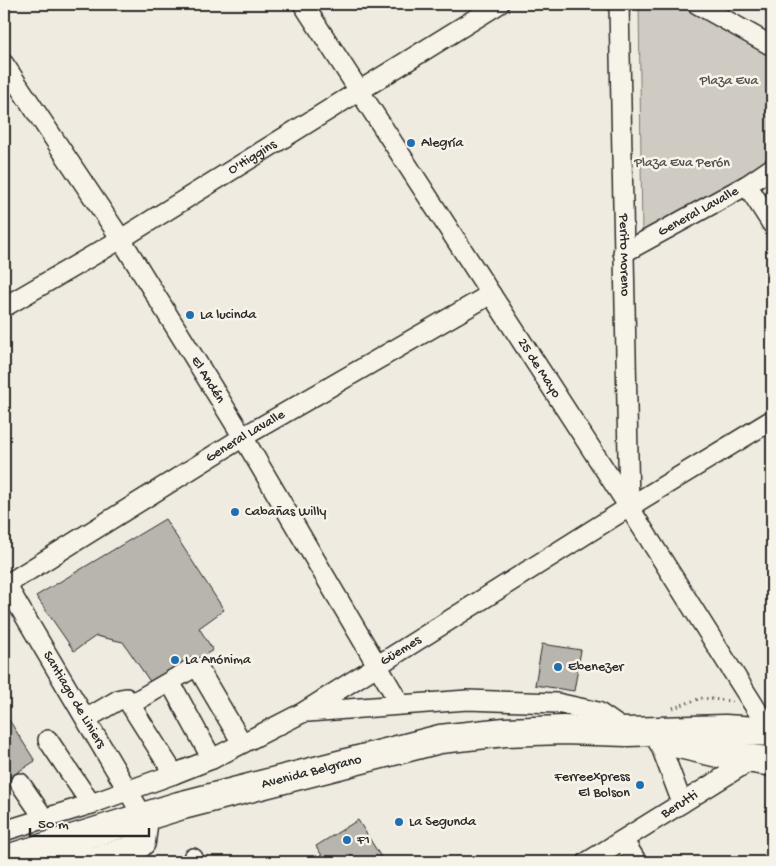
<svg xmlns="http://www.w3.org/2000/svg" width="776" height="866" viewBox="0 0 776 866" font-family="'Gochi Hand',sans-serif">
<rect width="100%" height="100%" fill="#efebe0"/>
<filter id="ink" filterUnits="userSpaceOnUse"><feTurbulence type="fractalNoise" baseFrequency=".02" numOctaves="2"/><feDisplacementMap in="SourceGraphic" scale="10" xChannelSelector="R" yChannelSelector="G"/><feConvolveMatrix kernelMatrix="1 2 1 2 8 2 1 2 1" color-interpolation-filters="sRGB"/></filter>
<g filter="url(#ink)">
<!-- green -->
<path fill="#cfcbc2" stroke="#7d7b76" d="M639,4H680L772,54V158L642,237Z"/>
<!-- building -->
<g fill="#b8b5ae" stroke="#2b2b2b">
<path d="M165,519L224,610L199,628L213,650L153,686L123,642L96,636L74,651L36,596Z"/>
<path d="M542,644L581,650L574,691L535,685Z"/>
<path d="M4,712L35,761L4,781Z"/>
<path d="M358,820L384,862H326L316,846Z"/>
</g>
<g fill="none" stroke-linecap="round" stroke-linejoin="round">
<!-- minor casing -->
<g stroke="#2b2b2b" stroke-width="22">
<g id="minor">
<path id="s1" d="M303,4L629,507L772,734"/>
<path id="s2" d="M619,4L629,506"/>
<path d="M697,4L772,46"/>
<path id="s3" d="M4,64L121,239L243,437L400,704"/>
<path d="M747,185L772,224"/>
<path id="s4" d="M623,253L747,185L772,168"/>
<path id="s5" d="M4,307L121,239L499,4"/>
<path id="s6" d="M4,581L144,818"/>
<path id="s7" d="M4,586L243,437L491,294"/>
<path d="M170,682L212,759"/>
<path d="M131,704L193,668H198L242,743"/>
<path d="M308,712L467,700L557,703L598,712L627,732"/>
<path d="M86,719L120,699L126,698L174,774"/>
<path d="M658,739L682,803"/>
<path d="M48,740L91,804"/>
<path d="M20,783L44,818"/>
<path id="s8" d="M4,831L91,804L174,774L212,759L302,713L629,507L772,420"/>
<path d="M623,840L637,862"/>
<path d="M191,862L193,858"/>
<path id="s9" d="M587,862L756,757"/>
</g>
</g>
<!-- highway casing -->
<g stroke="#2b2b2b" stroke-width="31">
<g id="highway">
<path d="M662,740L727,755L772,762"/>
<path d="M31,857L69,862L95,861L132,850L141,842L144,818"/>
<path id="s10" d="M4,860L179,806L440,739L505,732L563,730L627,732L725,729L772,732"/>
</g>
</g>
<!-- path -->
<path stroke="#2b2b2b" stroke-width="3" stroke-dasharray="1 4" stroke-linecap="butt" d="M673,708L701,698L732,701"/>
<!-- minor -->
<use href="#minor" stroke="#f7f3e8" stroke-width="19"/>
<!-- highway -->
<use href="#highway" stroke="#f7f3e8" stroke-width="28"/>
</g>
</g>
<!-- markers -->
<g fill="#1f6fb2" stroke="#f7f3e8" stroke-width="2">
<circle cx="411" cy="143" r="5"/>
<circle cx="190" cy="315" r="5"/>
<circle cx="235" cy="512" r="5"/>
<circle cx="175" cy="660" r="5"/>
<circle cx="558" cy="667" r="5"/>
<circle cx="640" cy="785" r="5"/>
<circle cx="399" cy="822" r="5"/>
<circle cx="347" cy="840" r="5"/>
</g>
<g text-anchor="middle" dominant-baseline="central" stroke-width="5" stroke-linejoin="round" paint-order="stroke">
<!-- park labels -->
<g font-size="14" fill="#545351" stroke="#f7f3e8">
<text x="729" y="81">Plaza Eva</text>
<text x="682" y="163">Plaza Eva Perón</text>
</g>
<!-- poi labels -->
<g font-size="14" fill="#2b2b2b" stroke="#f7f3e8" text-anchor="start">
<text x="421" y="143">Alegría</text>
<text x="200" y="315">La lucinda</text>
<text x="245" y="512">Cabañas Willy</text>
<text x="185" y="660">La Anónima</text>
<text x="568" y="667">Ebenezer</text>
<text x="630" y="777" text-anchor="end">Ferreexpress<tspan x="630" dy="16">El Bolson</tspan></text>
<text x="409" y="822">La Segunda</text>
<text x="357" y="840">F1</text>
</g>
<!-- street labels -->
<g font-size="14" fill="#2b2b2b" stroke="#f7f3e8">
<text stroke="none"><textPath href="#s5" startOffset="290">O'Higgins</textPath></text>
<text stroke="none"><textPath href="#s4" startOffset="86">General Lavalle</textPath></text>
<text stroke="none"><textPath href="#s2" startOffset="251">Perito Moreno</textPath></text>
<text stroke="none"><textPath href="#s1" startOffset="434">25 de Mayo</textPath></text>
<text stroke="none"><textPath href="#s3" startOffset="376">El Andén</textPath></text>
<text stroke="none"><textPath href="#s7" startOffset="284">General Lavalle</textPath></text>
<text stroke="none"><textPath href="#s8" startOffset="438">Güemes</textPath></text>
<text stroke="none"><textPath href="#s6" startOffset="138">Santiago de Liniers</textPath></text>
<text stroke="none"><textPath href="#s10" startOffset="320">Avenida Belgrano</textPath></text>
<text stroke="none"><textPath href="#s9" startOffset="109">Berutti</textPath></text>
</g>
</g>
<!-- margin -->
<rect width="776" height="866" fill="none" stroke="#f7f3e8" stroke-width="20"/>
<rect x="10" y="10" width="756" height="846" fill="none" stroke="#2b2b2b" stroke-width="2" filter="url(#ink)"/>
<!-- scale -->
<path d="M30 828v8h119v-8" fill="none" stroke="#2b2b2b" stroke-width="2.5"/>
<text x="38" y="828" font-size="15" fill="#2b2b2b" stroke="#f7f3e8" stroke-width="4" paint-order="stroke">50 m</text>
</svg>
